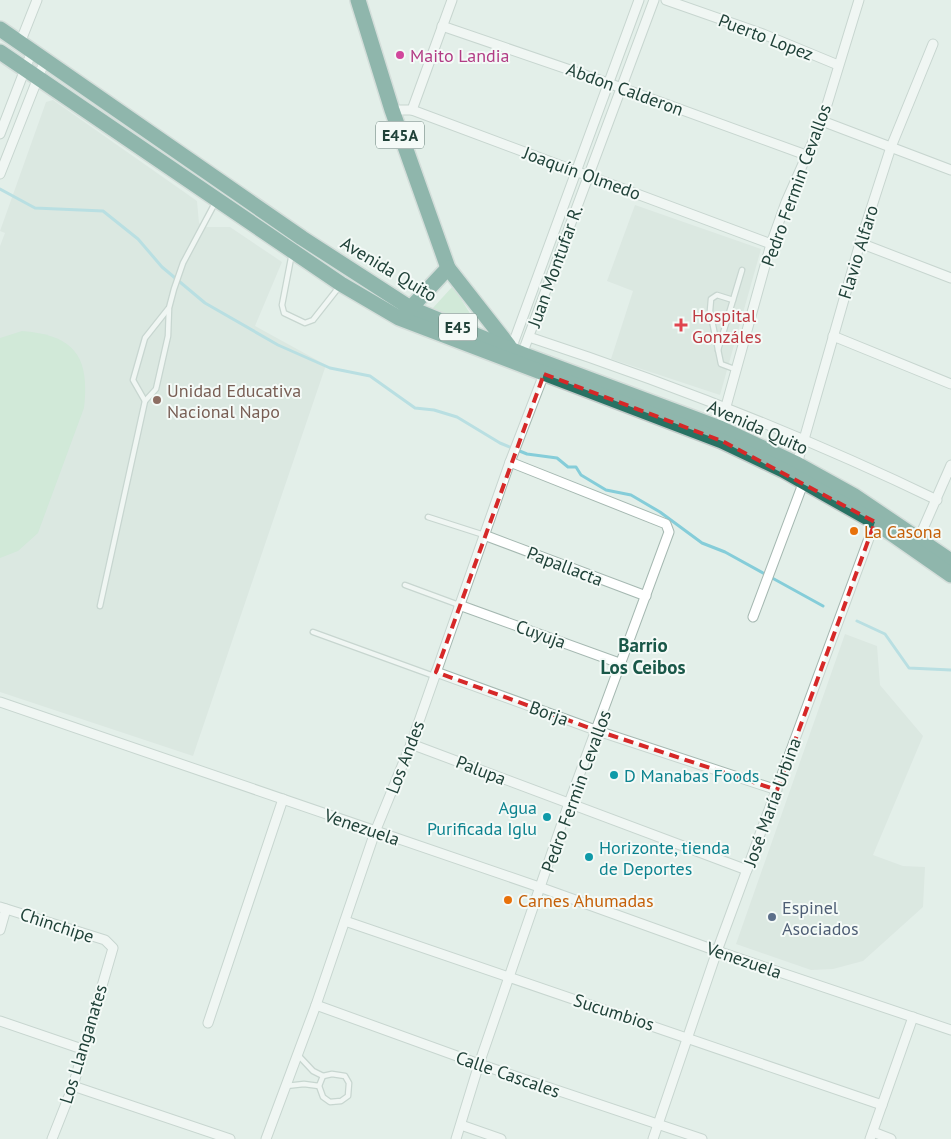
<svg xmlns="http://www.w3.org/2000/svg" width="951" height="1139" viewBox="0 0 951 1139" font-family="'PT Sans',sans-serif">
<rect width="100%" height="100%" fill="#e3efe9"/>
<!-- built -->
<g fill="#d1dfd8">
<path d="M53,100L197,201L199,223L204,227H230L282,262L255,326L326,365L193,756L0,692V246L5,233L0,231L46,102Z"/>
<path d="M635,205L761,249L720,395L611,359L633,291L607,281Z"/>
<path d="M845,634L877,646L880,685L923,736L873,855L903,866L925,867L923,907L863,961L833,969L811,970L736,944Z"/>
</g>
<!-- green -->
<g fill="#bae2c4">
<path d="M453,286L479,328L432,309Z"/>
<path d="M22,331C74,335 90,356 84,408L38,533L18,551L0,558V338Z"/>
</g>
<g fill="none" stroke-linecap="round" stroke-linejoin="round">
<!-- stream -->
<g stroke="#85cdd9" stroke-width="3">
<path d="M0,189L35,208L103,211L138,239L162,267L205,303L278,345L330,368L370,376L415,408L434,410L457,417L500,443L527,454L557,458L568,467H576L581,475L606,490L631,495L660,512L702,543L725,552L823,606"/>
<path d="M857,621L885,634L909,668L951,670"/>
</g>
<!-- lane casing -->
<g stroke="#a5b8b1" stroke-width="7">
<g id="lane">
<path d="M292,253L282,305L284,313L305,323L313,320L339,287"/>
<path d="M733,300L717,295L711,299L710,311L721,364L737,370"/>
<path d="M718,350L742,270"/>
<path d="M145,401L133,380L145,338L168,309"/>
<path d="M428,517L484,535"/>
<path d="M405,585L459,605"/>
<path d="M100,606L145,401L156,389L168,336L169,308L174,289L183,263L215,203"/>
<path d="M313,632L434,676"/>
<path d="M286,1086L304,1084L319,1086L323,1076L313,1071L298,1055"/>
<path d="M319,1086L323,1097L330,1102L341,1101L348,1096L349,1083L345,1076L332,1074L323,1076"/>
</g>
</g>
<!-- street casing -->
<g stroke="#a5b8b1" stroke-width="11">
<g id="street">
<path d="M666,0L763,34L838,65"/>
<path d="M442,26L608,83L806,155"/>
<path d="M20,43L37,0"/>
<path d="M392,110H412L771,244"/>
<path d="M412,110L452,0"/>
<path d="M822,121L951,170"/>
<path d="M0,134L32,51"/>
<path d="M0,174L45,60"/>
<path d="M860,243L951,278"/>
<path d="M833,336L951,384"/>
<path d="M529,337C669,383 804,436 937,500"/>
<path d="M510,352L639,0"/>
<path d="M521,357L654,0"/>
<path d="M720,428L771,244L786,202L822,121L859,0"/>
<path d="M797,464L860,243L891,147L933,44"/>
<path d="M484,535L646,596"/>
<path d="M919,538L951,465"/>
<path d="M459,605L622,664"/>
<path d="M753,617L804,481"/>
<path d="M436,672L598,731L777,790"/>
<path d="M0,702L542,888L717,951L951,1030"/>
<path d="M411,744L747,870"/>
<path d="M0,907L105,940L113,948L73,1086L52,1139"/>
<path d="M345,921L882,1105"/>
<path d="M0,930L6,909"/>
<path d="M316,1005L479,1064L702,1139"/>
<path d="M0,1021L82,1049"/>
<path d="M208,1023L283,799"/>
<path d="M73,1086L230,1139"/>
<path d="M461,1125L501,1139"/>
<path d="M873,1132L891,1139"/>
<path d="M266,1139L316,1005L375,832L411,744L510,462L544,374"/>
<path d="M456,1139L479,1064L569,803L669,532L666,524L510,462"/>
<path d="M653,1139L717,951L875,522"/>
<path d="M870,1139L913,1017"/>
</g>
</g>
<!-- highway casing -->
<g stroke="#c1cac8" stroke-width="18">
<g id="highway">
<path d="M358,0L392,110L448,268L509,346"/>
<path d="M0,29L302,238L412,309L522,354L720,428L797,464L853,495L951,561"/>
<path d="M0,52L341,284L399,318L722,441L783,470L875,522L951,575"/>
<path d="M405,314L448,268"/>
</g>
</g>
<!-- lane -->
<use href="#lane" stroke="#fff" stroke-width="4.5"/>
<!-- street -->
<use href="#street" stroke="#fff" stroke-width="9"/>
<!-- highway -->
<use href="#highway" stroke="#287263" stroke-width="15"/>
</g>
<!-- marked area -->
<path d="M0 0H951V1139H0ZM544,374L722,441L875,522L777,790L598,731L436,672Z" fill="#e3efe9" fill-opacity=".55" fill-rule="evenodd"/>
<path fill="none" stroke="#d62828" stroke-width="4" stroke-dasharray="10 6" stroke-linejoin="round" d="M544,374L722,441L875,522L777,790L598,731L436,672Z"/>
<!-- markers -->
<circle fill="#d1479c" stroke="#f4faf7" stroke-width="2" cx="400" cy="55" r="5"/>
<path fill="#e0444e" stroke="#f4faf7" stroke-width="2" d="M678.5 317.5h5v5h5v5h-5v5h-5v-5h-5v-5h5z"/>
<circle fill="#8d6e63" stroke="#f4faf7" stroke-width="2" cx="157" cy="400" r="5"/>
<g fill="#e8710a" stroke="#f4faf7" stroke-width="2">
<circle cx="854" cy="531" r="5"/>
<circle cx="508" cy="900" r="5"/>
</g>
<g fill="#0f9aa8" stroke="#f4faf7" stroke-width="2">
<circle cx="614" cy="775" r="5"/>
<circle cx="547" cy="817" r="5"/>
<circle cx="589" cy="857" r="5"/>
</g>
<circle fill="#5c6f8a" stroke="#f4faf7" stroke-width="2" cx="772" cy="917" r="5"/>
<g text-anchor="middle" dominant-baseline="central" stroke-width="4" stroke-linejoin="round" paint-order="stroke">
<!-- shield labels -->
<g fill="#f4faf7" stroke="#607972" stroke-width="1">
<rect x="376" y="121.5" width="48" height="27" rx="4"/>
<rect x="439" y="313.5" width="38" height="27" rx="4"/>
</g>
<g font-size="16" font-weight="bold" fill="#204239">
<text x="400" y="135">E45A</text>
<text x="458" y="327">E45</text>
</g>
<!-- street labels -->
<g font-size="18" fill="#204239" stroke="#f4faf7">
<text transform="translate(766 37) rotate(21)">Puerto Lopez</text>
<text transform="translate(625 89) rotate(20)">Abdon Calderon</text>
<text transform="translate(582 173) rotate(20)">Joaquín Olmedo</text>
<text transform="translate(796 185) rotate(-70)">Pedro Fermin Cevallos</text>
<text transform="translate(858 252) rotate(-73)">Flavio Alfaro</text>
<text transform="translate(555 266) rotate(-70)">Juan Montufar R.</text>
<text transform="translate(389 269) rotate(31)">Avenida Quito</text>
<text transform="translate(758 427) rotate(24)">Avenida Quito</text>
<text transform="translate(565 566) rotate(21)">Papallacta</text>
<text transform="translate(541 634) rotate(20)">Cuyuja</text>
<text transform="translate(549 713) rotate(20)">Borja</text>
<text transform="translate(405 757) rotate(-69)">Los Andes</text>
<text transform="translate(481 770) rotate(21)">Palupa</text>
<text transform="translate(576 791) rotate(-70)">Pedro Fermin Cevallos</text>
<text transform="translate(772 802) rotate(-70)">José María Urbina</text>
<text transform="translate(362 827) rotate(19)">Venezuela</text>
<text transform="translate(57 925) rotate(18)">Chinchipe</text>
<text transform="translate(744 960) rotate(19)">Venezuela</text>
<text transform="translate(614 1012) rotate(18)">Sucumbios</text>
<text transform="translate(83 1044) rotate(-73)">Los Llanganates</text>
<text transform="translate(508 1074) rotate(19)">Calle Cascales</text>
</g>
<!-- hotel labels -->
<g font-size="18" fill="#b23c85" stroke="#f4faf7" text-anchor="start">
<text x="410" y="55">Maito Landia</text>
</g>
<!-- health labels -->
<g font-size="18" fill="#be3a42" stroke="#f4faf7" text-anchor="start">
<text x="692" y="315">Hospital<tspan x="692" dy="21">Gonzáles</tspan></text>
</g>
<!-- education labels -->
<g font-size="18" fill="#785e54" stroke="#f4faf7" text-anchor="start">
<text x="167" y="390">Unidad Educativa<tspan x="167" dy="21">Nacional Napo</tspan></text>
</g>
<!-- food labels -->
<g font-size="18" fill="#c56008" stroke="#f4faf7" text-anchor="start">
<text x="864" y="531">La Casona</text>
<text x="518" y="900">Carnes Ahumadas</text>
</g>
<!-- culture labels -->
<g font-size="18" fill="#0d838f" stroke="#f4faf7" text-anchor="start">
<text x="624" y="775">D Manabas Foods</text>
<text x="537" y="807" text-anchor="end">Agua<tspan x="537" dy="21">Purificada Iglu</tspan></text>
<text x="599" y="847">Horizonte, tienda<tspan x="599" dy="21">de Deportes</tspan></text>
</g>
<!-- service labels -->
<g font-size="18" fill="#4e5e75" stroke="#f4faf7" text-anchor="start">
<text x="782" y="907">Espinel<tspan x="782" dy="21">Asociados</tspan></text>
</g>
<!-- neighbourhood labels -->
<g font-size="19" font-weight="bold" fill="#195748" stroke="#f4faf7">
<text x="643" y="645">Barrio<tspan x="643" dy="22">Los Ceibos</tspan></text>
</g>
</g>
</svg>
